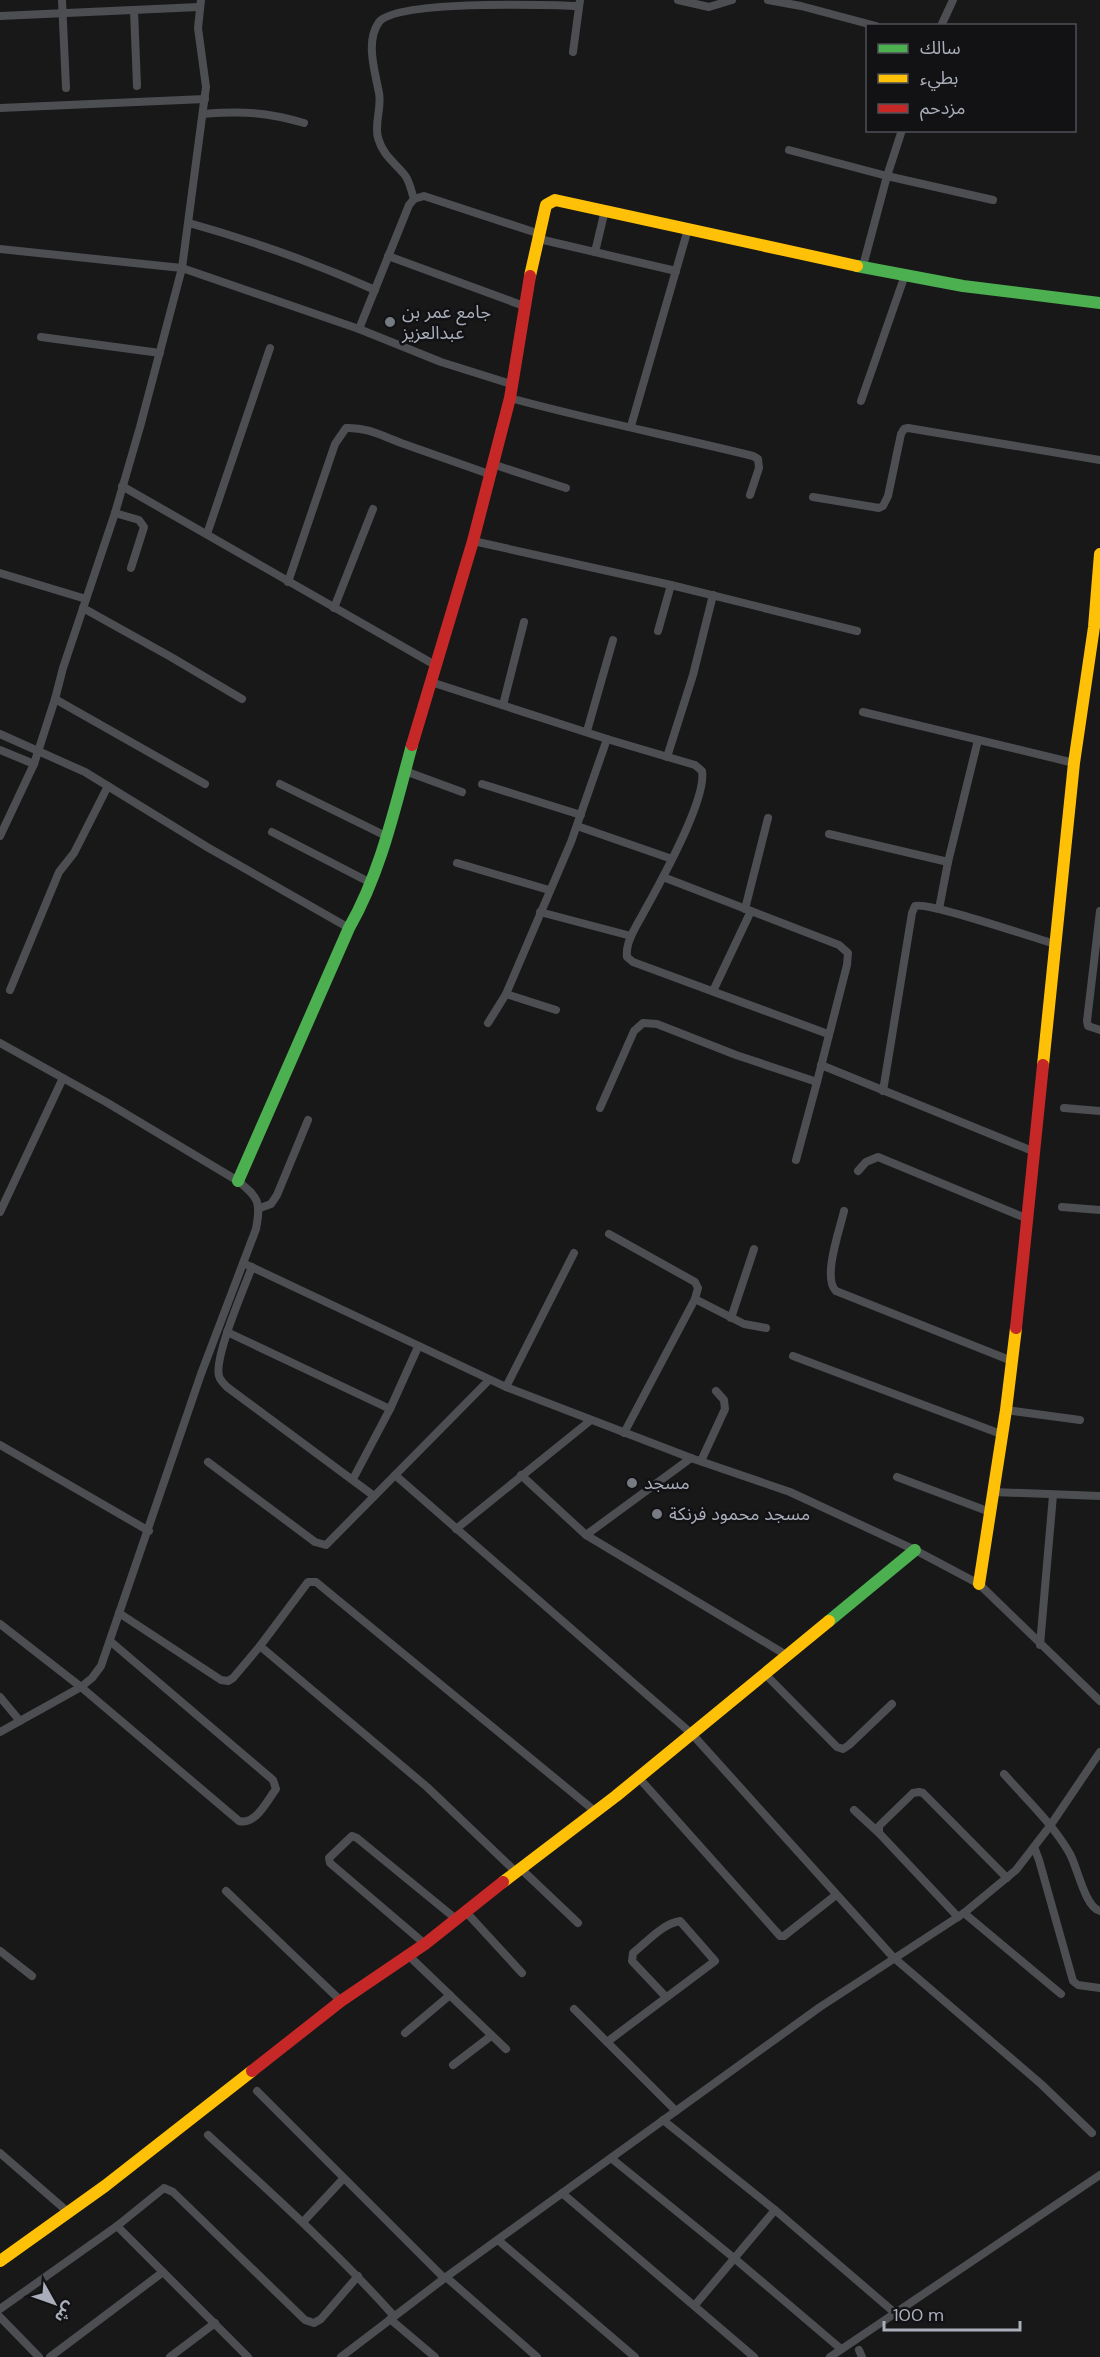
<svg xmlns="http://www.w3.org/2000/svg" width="1100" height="2357" viewBox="0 0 1100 2357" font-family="'DM Sans','Noto Sans Arabic',sans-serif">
<rect width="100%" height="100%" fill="#181819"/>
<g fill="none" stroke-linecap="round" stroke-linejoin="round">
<!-- street -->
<g stroke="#4c4e52" stroke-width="8">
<path d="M62,0L66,88"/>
<path d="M678,0L709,7L732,0"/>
<path d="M768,0L801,6L876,26"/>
<path d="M134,10L137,86"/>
<path d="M0,16L199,7"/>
<path d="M941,26L953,0"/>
<path d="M573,52L580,0"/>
<path d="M0,108L205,99"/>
<path d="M203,114C243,111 266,112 304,123"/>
<path d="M789,150L887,176L993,200"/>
<path d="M414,199C411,191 410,181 404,174C393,161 383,155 378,138C374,123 382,108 379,93C375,71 365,42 379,22C398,0 543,5 579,6"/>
<path d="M189,223C253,241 315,263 375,290"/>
<path d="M539,239L676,271"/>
<path d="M0,249L182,268L359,329L441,362L511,384"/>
<path d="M595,252L605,210"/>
<path d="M388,256L524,306"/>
<path d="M863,266L887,176L902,130"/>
<path d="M359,329L409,205L414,199L424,196L540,234"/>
<path d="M41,337L160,353"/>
<path d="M510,398C590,420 672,436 753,456L758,459L759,468L750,495"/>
<path d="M861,401L905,275"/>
<path d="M631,426L688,229"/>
<path d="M492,464L566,488"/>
<path d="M122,486L435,665"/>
<path d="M813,497L879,508L883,506L888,496L901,434L904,429L908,428L1100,460"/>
<path d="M115,513L139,520L144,527L131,568"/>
<path d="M207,534L270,348"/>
<path d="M473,541L671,585L857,631"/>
<path d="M0,573L86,599"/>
<path d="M288,582L335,444L346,428C368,427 384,437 404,444C432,454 461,464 489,474"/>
<path d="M83,608L171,657L242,699"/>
<path d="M334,608L373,509"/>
<path d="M658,631L671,585"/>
<path d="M431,682L607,739L695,765L702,771C707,799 660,883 645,910C638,924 625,941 627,957L633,962L828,1034"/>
<path d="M55,699L205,784"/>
<path d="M503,705L524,622"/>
<path d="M863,712L1074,763"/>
<path d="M587,731L613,640"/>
<path d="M0,734L85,772L207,847L349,928"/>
<path d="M0,750L34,764"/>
<path d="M667,757L693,675L713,595"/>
<path d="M405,771L462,792"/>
<path d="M280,784L386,836"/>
<path d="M482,784L581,815"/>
<path d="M577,826L672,859"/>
<path d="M272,832L371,883"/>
<path d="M829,834L948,862"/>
<path d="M0,836L34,764L55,699L63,668L115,513L140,427L182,268L206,87L198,28L201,0"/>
<path d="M457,863L549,890"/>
<path d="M745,909L768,818"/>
<path d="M939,909L948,862L978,740"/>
<path d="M1100,911L1087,1021L1088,1026L1100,1030"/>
<path d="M540,912L631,936"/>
<path d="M10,990L59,872L74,853L108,786"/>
<path d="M713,991L751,911"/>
<path d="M506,994L556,1010"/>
<path d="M488,1023L506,994L571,842L607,739"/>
<path d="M0,1043L106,1102L238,1181C259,1198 261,1202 256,1229L201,1374L101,1666L92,1678L81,1687L0,1732"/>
<path d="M821,1065L1035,1152"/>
<path d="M883,1091L912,913L915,906C927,901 1034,938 1055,944"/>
<path d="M600,1108L634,1031L643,1023L657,1024L736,1055L817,1082L847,965L848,953L839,945L663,877"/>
<path d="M1064,1108L1100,1111"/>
<path d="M796,1160L817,1082"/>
<path d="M858,1171L866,1162L878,1157L1028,1219"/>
<path d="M1062,1207L1100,1210"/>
<path d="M260,1208L271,1204L277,1195L308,1120"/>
<path d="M844,1211C840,1229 822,1278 836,1291L1012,1361"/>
<path d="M0,1212L63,1078"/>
<path d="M609,1234L695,1282L698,1288L695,1299L624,1433"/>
<path d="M243,1263L506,1387L691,1458L790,1492L915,1550L979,1584L1100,1701"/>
<path d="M252,1267C244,1288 214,1357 219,1376C220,1380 224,1384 227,1387L374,1496"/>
<path d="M695,1299L744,1324L766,1328"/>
<path d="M731,1318L754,1249"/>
<path d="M227,1332L390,1409"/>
<path d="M793,1356L1001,1434"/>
<path d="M506,1387L574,1253"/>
<path d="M1006,1410L1080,1420"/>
<path d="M0,1445L149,1531"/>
<path d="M701,1461L725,1409L724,1400L716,1391"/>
<path d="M208,1462L315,1542L326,1545L489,1380"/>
<path d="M395,1475L692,1734L893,1957L1041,2084L1092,2133"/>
<path d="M521,1475L586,1535L788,1656"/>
<path d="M897,1477L990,1512"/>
<path d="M353,1479L390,1409L418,1347"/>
<path d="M993,1492L1100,1496"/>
<path d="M456,1529L591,1420"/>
<path d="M586,1535L691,1458"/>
<path d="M119,1613L221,1680L228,1681L233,1678L260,1646"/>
<path d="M0,1624L81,1687L239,1821C256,1825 267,1801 276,1789L273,1780L110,1641"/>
<path d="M1040,1645L1053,1495"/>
<path d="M765,1674L837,1747L843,1749L849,1745L892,1704"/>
<path d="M0,1697L20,1721"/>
<path d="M1004,1774C1026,1799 1053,1824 1070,1854C1078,1869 1085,1907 1100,1911"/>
<path d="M639,1778L780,1936H784L836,1895"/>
<path d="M854,1810L879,1833"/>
<path d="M1034,1847L1039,1860L1073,1981L1078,1985L1100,1988"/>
<path d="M520,1868L578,1923"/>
<path d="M516,1872L427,1787L260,1646L308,1582H316L596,1812"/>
<path d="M226,1891L341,2001"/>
<path d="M466,1912L522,1973"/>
<path d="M964,1913L1061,1994"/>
<path d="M958,1917L879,1833V1826L913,1793L919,1792L923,1793L1007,1878"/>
<path d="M425,1944L330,1863L329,1858L352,1836L357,1838L456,1919"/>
<path d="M0,1951L32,1976"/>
<path d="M408,1955L506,2049"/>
<path d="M574,2009L676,2111"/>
<path d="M405,2033L450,1995"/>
<path d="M607,2042L715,1961L680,1921C662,1924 647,1942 633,1953L632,1961L666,1997"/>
<path d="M453,2065L491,2036"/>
<path d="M257,2091L444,2278"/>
<path d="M663,2120L775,2210L895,2313"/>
<path d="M208,2135C272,2194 336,2251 394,2316"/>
<path d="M0,2153L68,2212"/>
<path d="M611,2158L734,2258L841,2349"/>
<path d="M562,2193L754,2357"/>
<path d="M303,2222L343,2179"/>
<path d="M117,2226L248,2357"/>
<path d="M498,2240L635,2357"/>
<path d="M446,2277L537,2357"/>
<path d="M695,2305L775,2210"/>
<path d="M0,2309L117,2226L164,2188L173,2192L305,2320L314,2323L321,2319L358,2276"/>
<path d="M0,2317L39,2357"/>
<path d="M390,2319L435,2357"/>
<path d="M859,2350L862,2357"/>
<path d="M50,2357L163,2272"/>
<path d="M170,2357L215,2323"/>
<path d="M341,2357L446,2277L820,2007L964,1913L1016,1870L1050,1826L1100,1752"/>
<path d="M830,2357L1100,2175"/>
</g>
<!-- fast -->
<g stroke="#4caf50" stroke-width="12">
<path d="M857,266L963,286L1100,303"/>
<path d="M238,1181L349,928C381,872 395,807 412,745"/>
<path d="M829,1621L915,1550"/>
</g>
<!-- slow -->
<g stroke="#ffc107" stroke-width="12">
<path d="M530,276L546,205L555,200L857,266"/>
<path d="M1043,1065L1074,763L1094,627L1100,554"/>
<path d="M979,1584L1006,1410L1016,1328"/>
<path d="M503,1882L616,1796L829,1621"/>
<path d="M0,2261L105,2186L252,2071"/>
</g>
<!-- jam -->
<g stroke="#c62828" stroke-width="12">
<path d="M412,745L473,541L510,398L530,276"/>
<path d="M1016,1328L1043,1065"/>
<path d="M252,2071L341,2001L425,1944L503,1882"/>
</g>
</g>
<!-- markers -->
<g fill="#767a82" stroke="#121215" stroke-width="2">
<circle cx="390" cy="322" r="6"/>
<circle cx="632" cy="1483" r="6"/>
<circle cx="657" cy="1514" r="6"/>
</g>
<g text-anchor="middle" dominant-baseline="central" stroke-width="5" stroke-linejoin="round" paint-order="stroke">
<!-- poi labels -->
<g font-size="18" fill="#a9aeba" stroke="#121215" text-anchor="start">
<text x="402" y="312">جامع عمر بن<tspan x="402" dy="21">عبدالعزيز</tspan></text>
<text x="644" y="1483">مسجد</text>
<text x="669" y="1514">مسجد محمود فرنكة</text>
</g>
</g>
<!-- legend -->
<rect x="866" y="24" width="210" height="108" fill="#121215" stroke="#4e5057" stroke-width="1.5"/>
<rect x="878" y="44" width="30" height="9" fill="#4caf50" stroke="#4e5057" stroke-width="1.5"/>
<text x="920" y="54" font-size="18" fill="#a9aeba">سالك</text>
<rect x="878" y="74" width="30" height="9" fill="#ffc107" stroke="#4e5057" stroke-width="1.5"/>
<text x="920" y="84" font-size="18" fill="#a9aeba">بطيء</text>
<rect x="878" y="104" width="30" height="9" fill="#c62828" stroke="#4e5057" stroke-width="1.5"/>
<text x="920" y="114" font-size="18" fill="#a9aeba">مزدحم</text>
<!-- north arrow -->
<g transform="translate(54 2303) rotate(130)" stroke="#121215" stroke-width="4.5" paint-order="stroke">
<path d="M0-4.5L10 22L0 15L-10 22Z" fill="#a9aeba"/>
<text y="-9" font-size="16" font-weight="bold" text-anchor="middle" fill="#a9aeba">ش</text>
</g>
<!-- scale -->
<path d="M884 2321v9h136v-9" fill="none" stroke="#a9aeba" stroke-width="3"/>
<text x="893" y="2321" font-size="18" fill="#a9aeba" stroke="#121215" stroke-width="4.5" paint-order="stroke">100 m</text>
</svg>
